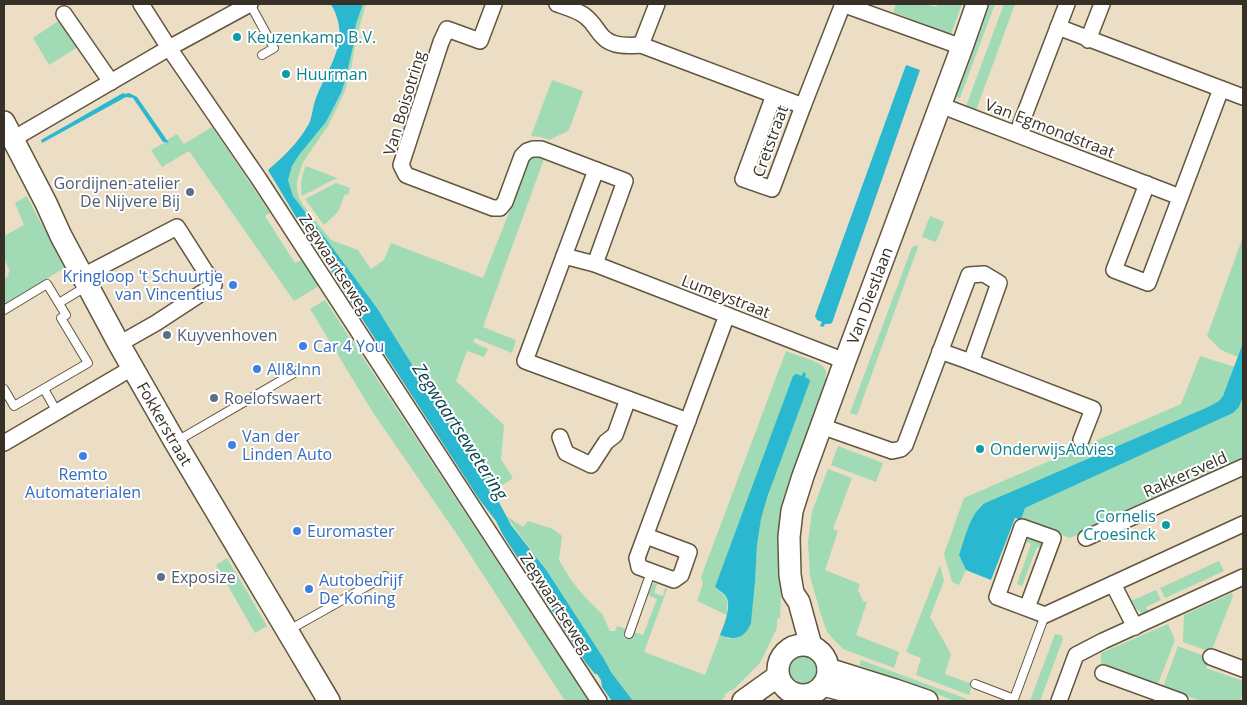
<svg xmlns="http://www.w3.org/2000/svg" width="1247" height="705" viewBox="0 0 1247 705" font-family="'Open Sans',sans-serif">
<rect width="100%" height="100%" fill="#ecdec4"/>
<!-- green -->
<g fill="#a0dbb5">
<path d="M363,4H366L356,39L351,70L345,91L328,126L303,162L297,181V189L299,198L303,205L331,240L358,250L371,269L384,260L391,243L483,278L532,155L544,159L483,327L516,340L512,353L475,338L473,342L488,349L484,357L467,351L456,381L504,425L501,459L513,478L493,491L450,426L377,308L326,239L293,196L288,180L292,166L299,155L326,122L341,93L345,81L353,47L356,24Z"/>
<path d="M896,4H925L936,7L938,4H962L951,34L893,12Z"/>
<path d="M987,4H995L960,98L952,96Z"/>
<path d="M1004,4H1015L975,113L965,109Z"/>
<path d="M64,17L83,44L49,65L33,38Z"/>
<path d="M552,80L583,91L570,127L568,131L549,140L541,137L531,136Z"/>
<path d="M212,127L244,174L270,213L265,216L295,263L301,260L319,286L294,301L189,151L162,167L151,150L164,143H169L167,140L177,134L184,144Z"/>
<path d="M306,166L337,178L302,196C300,184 301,176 306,166Z"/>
<path d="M336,183L350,188L348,195L345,194L338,212L324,225L305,199Z"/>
<path d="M27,196L37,216L66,267L4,305V279L9,276L8,273L10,271L4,259V236L24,225L15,203Z"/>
<path d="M930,216L944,222L936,242L922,237Z"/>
<path d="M1243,237V343L1238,357L1221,350L1207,336Z"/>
<path d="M917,245L918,247L857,415L850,413L912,247Z"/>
<path d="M325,300L589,701H565L460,539L372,411L310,309Z"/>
<path d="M786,351C794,355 821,361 825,369C827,373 826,374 825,378L829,380L781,518L778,544L781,600L780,618L777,619V628L762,659L759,664L732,691L731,690L724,695L725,697L720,701H633L611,672L604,659L547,571L506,516L523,527L528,521L553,529L562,536L559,560L571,580L585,597L602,614L610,631H615L617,626L643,635L657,599L648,595L653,583L657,584L654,593L663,596L665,588L667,589L644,652L705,675L720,635L730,639L751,623L755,582L757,545L761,519L806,374L802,376L715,588C730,599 727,598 727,615L697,601L703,584L701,577Z"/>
<path d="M1200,356L1235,367L1223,396L1219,401L1208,407L985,503L979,507L959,555L966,570L959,585L952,582L944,554L964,498L1181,404Z"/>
<path d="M1243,396V460L1070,538L1021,520L1025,508L1233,413L1239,407Z"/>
<path d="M838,446L883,463L876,482L831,465Z"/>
<path d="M828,469L852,478L833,529L838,531L825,570L860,584L858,590L863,601L867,602L856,635L899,652L894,668L843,649L835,641L827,632L821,615L810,576L808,542L812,512Z"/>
<path d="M1029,537L1043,542L1044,549L1037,547L1022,586L1017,584L1031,544L1024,541Z"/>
<path d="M227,558L267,626L255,633L216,565Z"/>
<path d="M1219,561L1224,571L1165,598L1160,588Z"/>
<path d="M940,565L944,581L930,617L951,654L945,674L972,684L969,695L916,675L921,658L906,652Z"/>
<path d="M1156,590L1161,600L1146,607L1149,614C1139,614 1136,609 1131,601Z"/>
<path d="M1232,593L1233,596L1211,652L1183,642L1184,615Z"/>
<path d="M1168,624L1175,640L1158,684L1101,663V653Z"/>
<path d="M1055,634L1061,635L1063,639L1040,701H1030Z"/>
<path d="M1178,646L1209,658L1206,668L1243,681V692L1240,701H1200L1163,687Z"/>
<circle cx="803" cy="669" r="15"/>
<path d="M861,660L967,699L966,701H955L859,665Z"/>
</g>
<!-- water -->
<g fill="#2ab7d0">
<path d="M331,4H363L356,24L353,47L345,81L341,93L326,122L299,155L292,166L288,180L293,196L326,239L377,308L450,426L493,491L511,525L547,571L604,659L611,672L633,701H612L602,687L601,680L597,674H595L586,663L503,535L496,521L479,499L296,217L268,170C283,157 297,144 307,127C312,120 312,110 315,101C324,74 347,48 337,18C336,13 333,8 331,4Z"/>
<path d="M906,65L920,70L832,323L829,324H825L823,327L820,326L822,322L817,320L815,316Z"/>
<path d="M123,93L125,94L129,93L137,97L169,143L163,142L133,98L126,97L42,143L41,140Z"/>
<path d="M1243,343V396L1239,407L1233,413L1025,508L1021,520L1015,518L991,580L966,570L959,555C965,538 970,513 985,503L1208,407L1219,401L1223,396Z"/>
<path d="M803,372L806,374L805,377L809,379L810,381L768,495L761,519L757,545L755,582L751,623C745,638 735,641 720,635C724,625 733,604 725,595C722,592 718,590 715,587L793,376L796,374L802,376Z"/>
</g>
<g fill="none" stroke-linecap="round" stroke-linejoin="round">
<!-- lane casing -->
<g stroke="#625640" stroke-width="10">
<g id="lane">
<path d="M250,4L274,48L262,55"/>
<path d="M59,303L87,286"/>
<path d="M4,310L47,284L66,315L61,318L88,363L14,406L4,389"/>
<path d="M44,389L57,412"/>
<path d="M177,441L301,369"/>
<path d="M289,630L385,576"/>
<path d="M629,634L651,572"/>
<path d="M975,684L1014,699L1045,615"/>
</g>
</g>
<!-- street casing -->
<g stroke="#625640" stroke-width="18">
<g id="street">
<path d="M141,4L169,48L259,179L599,701"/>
<path d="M494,4L480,41L447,29L441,42L401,165L406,175L493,208H500L505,202L522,156L527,151L533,149H541L625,181L595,264"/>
<path d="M557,4C566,7 577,10 585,16C595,24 596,30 603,37C612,47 629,46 641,45L803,106L772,189L743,179L774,95"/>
<path d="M842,4L962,47"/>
<path d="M64,14L111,82"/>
<path d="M1058,27L1243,97"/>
<path d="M1088,40L1102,4"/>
<path d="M641,45L657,4"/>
<path d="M940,105L1180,197"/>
<path d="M803,106L843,4"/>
<path d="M1017,134L1067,4"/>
<path d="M13,139L169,48L250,4"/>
<path d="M596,170L525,361L688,421"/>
<path d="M1147,184L1114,270L1148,283L1221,89"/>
<path d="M564,256L595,264L845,361"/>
<path d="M83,276L177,227L214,285L156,323L119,344"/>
<path d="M940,351L971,362L1093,409L1081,440"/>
<path d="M821,426L892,451L901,449L905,445L969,275L984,274L999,283L971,362"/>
<path d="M560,437L566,453L591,465L606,442L615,435L628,399"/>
<path d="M4,443L132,368"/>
<path d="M646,536L689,552L681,575L674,580L639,567L637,558L727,315"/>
<path d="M1086,538L1243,467"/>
<path d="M1113,584L1135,627"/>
<path d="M1027,608L1053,538L1022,527L997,597L1045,615L1243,524"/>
<path d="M1211,657L1243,669"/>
<path d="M1103,673L1180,701"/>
<path d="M1059,701L1076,655L1103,641L1243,577"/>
</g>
</g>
<!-- secondary casing -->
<g stroke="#625640" stroke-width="24">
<g id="secondary">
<path id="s1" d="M4,122L46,203L61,236L119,344L175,442L329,701"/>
<circle cx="803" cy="670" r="25"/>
<path id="s2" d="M811,646L799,602L793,593L790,575L789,537L792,511L803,476L845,361L962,47L977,4"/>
<path d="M828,669L895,690L927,701"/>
<path d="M823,685L873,698L881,701"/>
<path d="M743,701L778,676"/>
</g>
</g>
<!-- lane -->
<use href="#lane" stroke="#fff" stroke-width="8"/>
<!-- street -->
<use href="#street" stroke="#fff" stroke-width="15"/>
<!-- secondary -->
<use href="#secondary" stroke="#fff" stroke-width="21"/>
</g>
<!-- markers -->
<g fill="#0f9aa8" stroke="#fff" stroke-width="2">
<circle cx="237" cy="37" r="5"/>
<circle cx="286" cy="74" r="5"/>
<circle cx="980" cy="449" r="5"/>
<circle cx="1166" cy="525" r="5"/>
</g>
<g fill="#5c6f8a" stroke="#fff" stroke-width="2">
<circle cx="190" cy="192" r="5"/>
<circle cx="167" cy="335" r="5"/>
<circle cx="214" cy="398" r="5"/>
<circle cx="161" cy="577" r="5"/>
</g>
<g fill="#3f7fe0" stroke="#fff" stroke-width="2">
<circle cx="233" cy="285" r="5"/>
<circle cx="303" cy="346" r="5"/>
<circle cx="257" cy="369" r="5"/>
<circle cx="232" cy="445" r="5"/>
<circle cx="83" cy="456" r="5"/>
<circle cx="297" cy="531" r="5"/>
<circle cx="309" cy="589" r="5"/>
</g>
<g text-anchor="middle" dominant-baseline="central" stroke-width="4" stroke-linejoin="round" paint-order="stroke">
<!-- culture labels -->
<g font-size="16" fill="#0d838f" stroke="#fff" text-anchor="start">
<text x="247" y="37">Keuzenkamp B.V.</text>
<text x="296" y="74">Huurman</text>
<text x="990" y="449">OnderwijsAdvies</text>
<text x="1156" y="516" text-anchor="end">Cornelis<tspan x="1156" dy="18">Croesinck</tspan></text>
</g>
<!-- street labels -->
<g font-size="16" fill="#363026" stroke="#fff">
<text transform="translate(404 103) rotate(-73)">Van Boisotring</text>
<text transform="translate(1050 128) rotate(21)">Van Egmondstraat</text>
<text transform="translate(770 141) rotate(-70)">Cretstraat</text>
<text transform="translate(335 264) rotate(57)">Zegwaartseweg</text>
<text transform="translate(726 296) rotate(21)">Lumeystraat</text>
<text stroke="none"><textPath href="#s2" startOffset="368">Van Diestlaan</textPath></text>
<text stroke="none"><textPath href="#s1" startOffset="342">Fokkerstraat</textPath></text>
<text transform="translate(1185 474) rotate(-24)">Rakkersveld</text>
<text transform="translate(556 603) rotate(57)">Zegwaartseweg</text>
</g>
<!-- service labels -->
<g font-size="16" fill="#4e5e75" stroke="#fff" text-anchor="start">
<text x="180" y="183" text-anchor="end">Gordijnen-atelier<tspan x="180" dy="18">De Nijvere Bij</tspan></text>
<text x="177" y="335">Kuyvenhoven</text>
<text x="224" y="398">Roelofswaert</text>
<text x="171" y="577">Exposize</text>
</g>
<!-- shop labels -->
<g font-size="16" fill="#366cbe" stroke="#fff" text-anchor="start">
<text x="223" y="276" text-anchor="end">Kringloop 't Schuurtje<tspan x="223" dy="18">van Vincentius</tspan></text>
<text x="313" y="346">Car 4 You</text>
<text x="267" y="369">All&amp;Inn</text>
<text x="242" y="436">Van der<tspan x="242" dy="18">Linden Auto</tspan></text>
<text x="83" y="474" text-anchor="middle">Remto<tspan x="83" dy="18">Automaterialen</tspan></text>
<text x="307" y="531">Euromaster</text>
<text x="319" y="580">Autobedrijf<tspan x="319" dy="18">De Koning</tspan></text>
</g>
<!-- water labels -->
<g font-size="18" font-style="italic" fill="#08444f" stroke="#fff">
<text transform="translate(461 431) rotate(57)">Zegwaartsewetering</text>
</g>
</g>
<!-- border -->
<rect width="1247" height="705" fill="none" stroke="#363026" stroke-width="10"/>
</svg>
